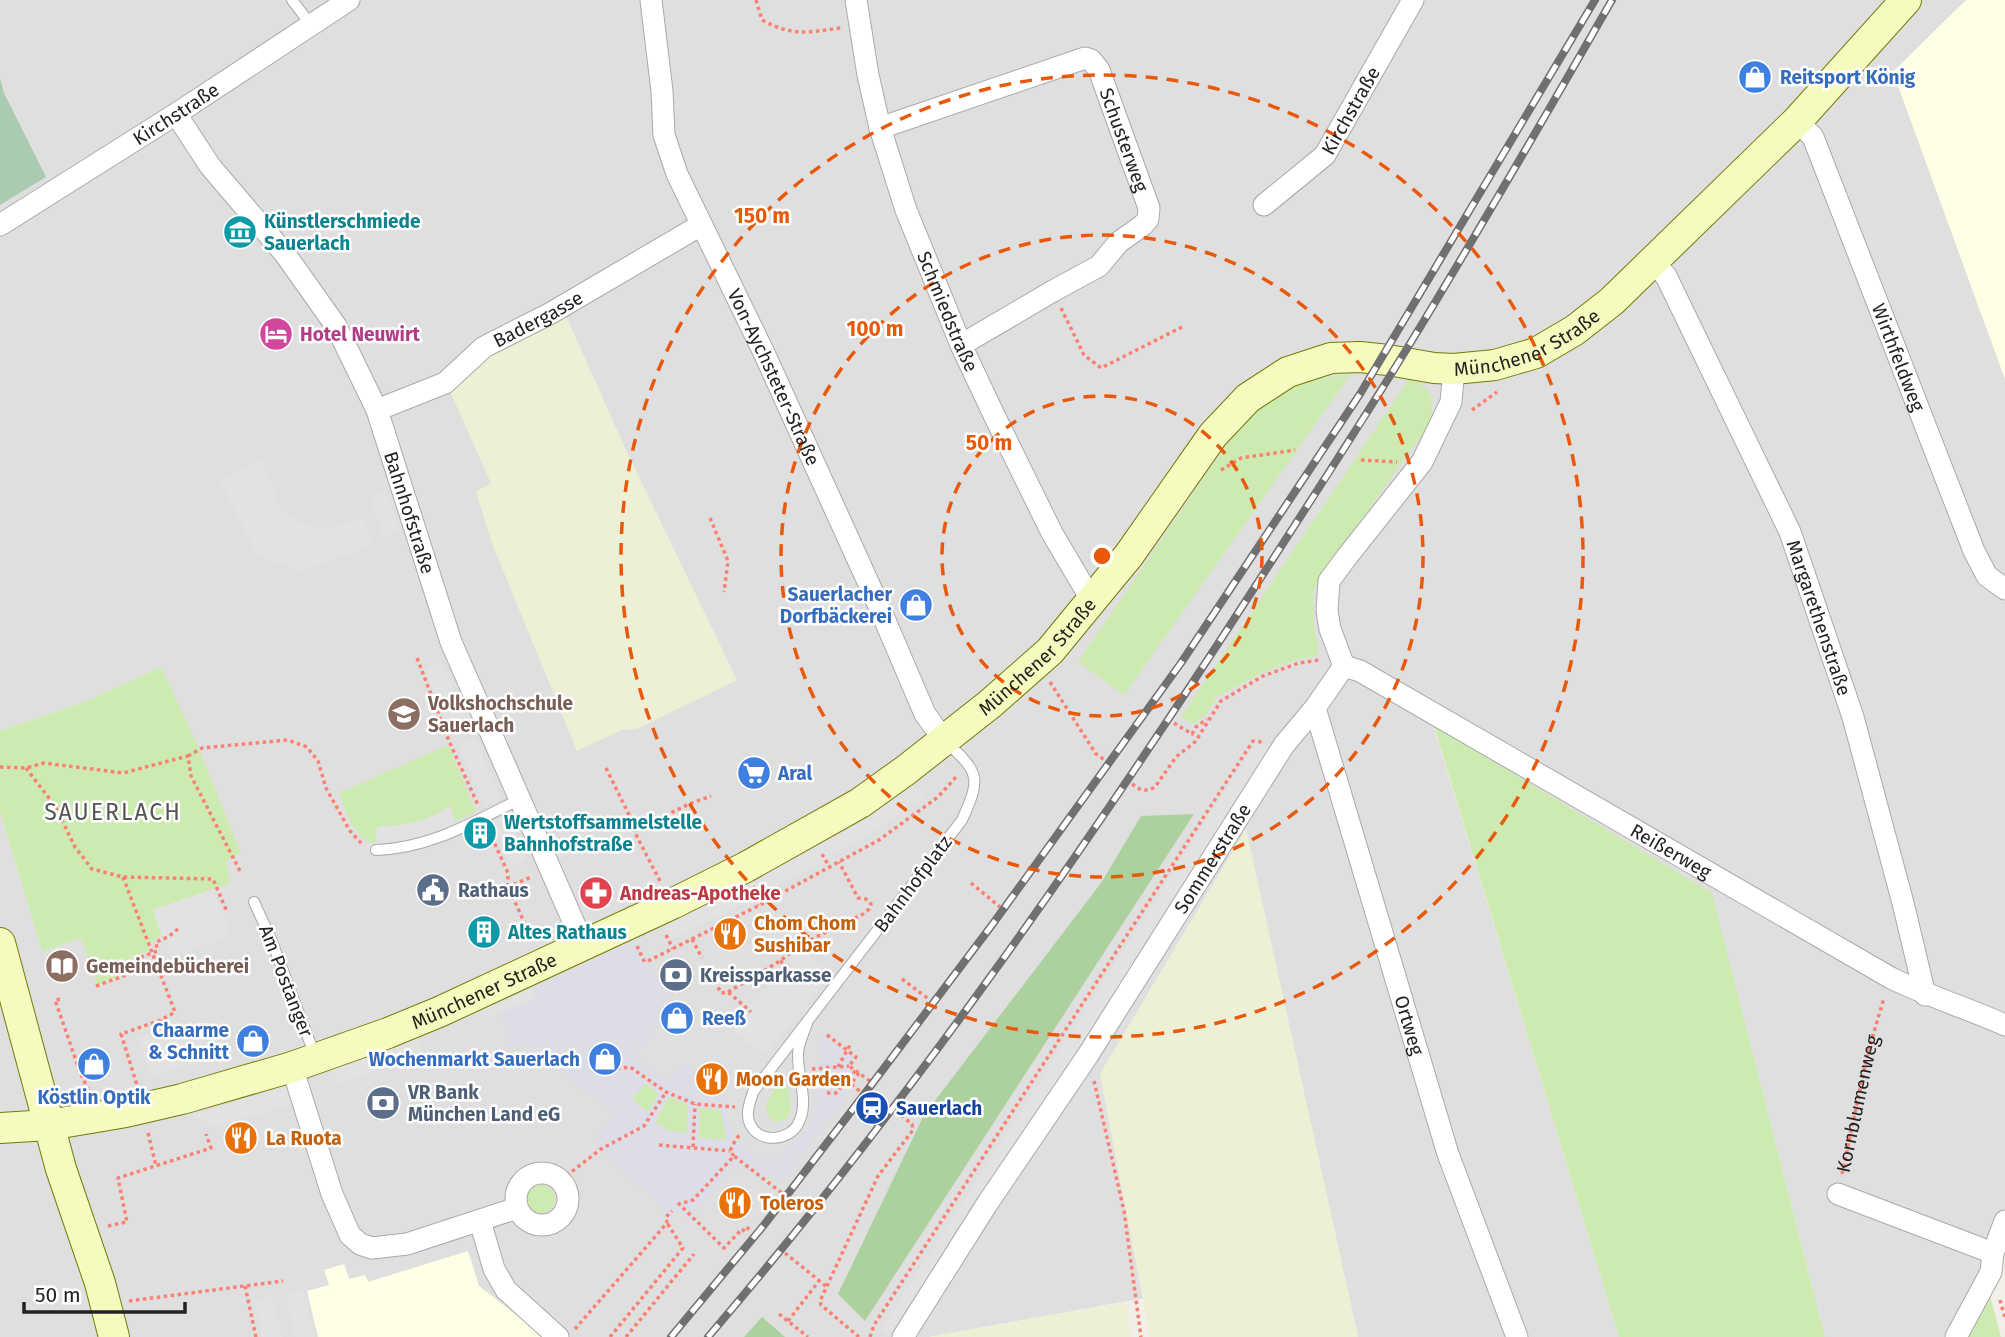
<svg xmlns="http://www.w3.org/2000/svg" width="2005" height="1337" viewBox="0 0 2005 1337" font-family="'Fira Sans',sans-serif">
<rect width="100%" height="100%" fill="#f2efe9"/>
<!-- residential -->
<path fill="#e0dfdf" d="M0,0H1966L1893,72L2005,379V1258L1965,1337H1825L1712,894L1434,728L1619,1337H1358L1246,830L1100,1074L1144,1298L929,1337H0V811L42,952L81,938L132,957L148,951L153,940L213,889L229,884L161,667L87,701L0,731Z"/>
<!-- education -->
<g fill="#ffffe5">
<path d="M1966,0H2005V379L1893,72Z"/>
<path d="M468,1251L479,1286L545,1337H318L307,1291L329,1285L324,1270L344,1264L349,1279L365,1275L368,1282Z"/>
</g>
<!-- farmland -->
<g fill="#eef0d5">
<path d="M567,318L625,448L737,680L637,729L621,730L577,751L492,543L476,492L491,483L450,391L485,354L545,325Z"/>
<path d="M1246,829L1358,1337H1150L1100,1074Z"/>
<path d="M1126,1302L1131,1337H929Z"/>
</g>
<!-- grass -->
<g fill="#cdebb0">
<path d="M1350,375L1124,695L1078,662L1229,441C1246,420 1271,395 1296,384C1312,377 1332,377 1350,375Z"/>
<path d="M1409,379L1420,383L1431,394L1432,411L1428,427L1392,476L1313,591L1314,629L1318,647L1317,656L1298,659L1263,672L1217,697L1207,713L1194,724L1181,717Z"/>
<path d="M161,667L197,744L241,853L226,861L230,884L153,910L162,935L153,940L148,951L132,957L125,974L97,985L81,938L42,952L0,811V731L87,701Z"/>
<path d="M1434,726L1712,893L1825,1337H1619Z"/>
<path d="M448,745L476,812L455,821L449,807C421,823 409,825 377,827L376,844C353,839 347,813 339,793Z"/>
<path d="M646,1083L659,1094L647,1113L632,1099Z"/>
<path d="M786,1084C790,1096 793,1107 787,1119L776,1122L770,1119L765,1107L775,1087Z"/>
<path d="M669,1097L688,1105L687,1133L669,1131L655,1122Z"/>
<path d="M700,1108L720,1109L727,1140L699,1138Z"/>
<circle cx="541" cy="1199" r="14"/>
<path d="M1989,1292L2001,1337H1965Z"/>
</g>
<!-- forest -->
<g fill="#add19e">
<path d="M1194,814L865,1321L838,1294L924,1115L1101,883L1141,816Z"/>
<path d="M762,1317L785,1337H744Z"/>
</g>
<!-- cemetery -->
<path fill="#aacbaf" d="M0,78L4,93L46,177L0,205Z"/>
<!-- parking -->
<g fill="#e2e2e2">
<path d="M261,457L280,510L301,523L326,530L363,516L374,544L304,571L259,558L220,481Z"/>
<path d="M386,490L401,532L384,537L370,496Z"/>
<path d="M442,662L467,723L450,730L425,669Z"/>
<path d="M475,739L501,799L485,806L458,746Z"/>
<path d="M1256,743L1274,745L895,1337H891L881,1330Z"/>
<path d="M915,785L924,797L874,831L750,901L671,940L664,925L813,849L866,819Z"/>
<path d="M450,806L458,829L376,850L377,827L402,825L426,820Z"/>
<path d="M508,814L527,859L512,866L492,821Z"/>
<path d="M213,889L230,936L170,958L153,910Z"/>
<path d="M799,949L831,975L764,1055L732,1029Z"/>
<path d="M532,986L536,997L489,1018L481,1008Z"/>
<path d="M192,1022L203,1061L150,1077L139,1037Z"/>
<path d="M418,1038L423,1054L339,1084L333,1068Z"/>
<path d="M288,1086L293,1104L215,1127L191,1115Z"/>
<path d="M304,1289L312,1329L314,1337H295L285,1293Z"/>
<path d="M272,1296L282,1337H262L254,1300Z"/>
</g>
<!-- plaza -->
<path fill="#dddde8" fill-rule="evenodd" d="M637,939L674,1007L634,1055L668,1083L685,1063L728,1099L726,1106L731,1133L735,1141L747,1153L759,1159L773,1160L789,1149L807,1131L819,1101L820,1068L817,1043L827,1035L856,1057L837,1083L849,1091L781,1181L768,1170L761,1180L743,1166L740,1169L734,1164L688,1220L680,1210L669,1218L663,1212L665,1208L593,1143L615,1114L529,1043L510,1047L501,1013L536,998L533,989L537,987ZM646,1083L659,1094L647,1112L632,1099ZM669,1097L688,1105L687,1133L669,1131L655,1122ZM700,1108L720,1109L727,1140L699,1138Z"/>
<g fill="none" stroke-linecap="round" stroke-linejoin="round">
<!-- service casing -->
<g stroke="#a9a9a9" stroke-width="12">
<g id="service">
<path d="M292,0L311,25"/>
<path d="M376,850C430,848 472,823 520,799"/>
<path d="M254,902L271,939L315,1056"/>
<path d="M807,1023C804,1033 798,1044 798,1054C797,1076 810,1103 798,1124C789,1141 759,1144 750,1124C745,1114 750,1102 753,1092L962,820C981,778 980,773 946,742"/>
</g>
</g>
<!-- minor casing -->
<g stroke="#a9a9a9" stroke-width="23">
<g id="minor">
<path id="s2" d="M651,0L662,91L664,135L677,174L765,355L878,604L925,714L944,740"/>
<path id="s3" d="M856,0L868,75L880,128L906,210L961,345L994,415L1052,533L1092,601"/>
<path id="s4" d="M176,114L210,166L285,254L336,326L377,410L451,642L584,946"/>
<path id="s5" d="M1797,121L1813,137L1974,551L1987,576L2005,589"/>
<path id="s6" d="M880,128L1085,58L1091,60L1099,70L1149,208L1148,219L1143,225L1119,242L1099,266L1053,291L961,345"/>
<path id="s7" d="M1264,205L1325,155L1413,0"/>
<path id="s8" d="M0,225L176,114L349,0"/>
<path id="s9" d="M1653,262L1666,276L1790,532L1853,717L1903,903L1925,995"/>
<path id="s10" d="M377,410L445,383L484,347L551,313L701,225"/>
<path id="s11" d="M1344,666L1360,671L1891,978C1928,996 1967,1008 2005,1025"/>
<path d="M1344,666L1330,629L1327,611L1329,581L1346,558L1422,462L1451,402L1454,369"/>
<path id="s12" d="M1315,708L1448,1154L1517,1337"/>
<path d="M292,1067L332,1194L350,1235L360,1244L372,1248L407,1244L517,1208"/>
<circle cx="542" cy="1199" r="26"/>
<path d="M1838,1194L1993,1253"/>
<path d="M480,1221L494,1269L506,1290L558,1337"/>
<path id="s13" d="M903,1337L987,1204L1088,1055L1284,745L1315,708L1344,666"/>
<path d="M1956,1337L1991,1272L1993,1253L2005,1221"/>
</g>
</g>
<!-- secondary casing -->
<g stroke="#707d05" stroke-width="32">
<g id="secondary">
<path d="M0,943L61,1169L100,1283L114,1337"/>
<path id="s14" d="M0,1128L49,1125L126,1112L182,1099L292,1067L388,1033L439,1012L672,904L746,867L860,803L906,770L990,704L1050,651L1129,555L1213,435L1248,398L1288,372L1331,358L1360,357L1388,360L1434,368L1454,369L1495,365L1536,353L1575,330L1612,301L1797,121L1906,0"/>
</g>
</g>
<!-- path -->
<g stroke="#fa8072" stroke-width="3.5" stroke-dasharray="3.5 3.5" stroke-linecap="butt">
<path d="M756,0L762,20C793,37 808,32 841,28"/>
<path d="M1061,308L1084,355L1101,368L1184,326"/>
<path d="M1472,410L1497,392"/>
<path d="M1361,460L1397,462"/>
<path d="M1221,470L1241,458L1295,450"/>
<path d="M710,518L728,561L724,592"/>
<path d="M417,658L449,741L478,805"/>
<path d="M1050,682L1096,754L1106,761"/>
<path d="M1174,723L1192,734L1196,727L1207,719"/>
<path d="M188,756L202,748L288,740L307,747L318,761L326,788L350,831L362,844"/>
<path d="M0,767L26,768L44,763L123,773L188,756L191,776L240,871"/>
<path d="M26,768L55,806L75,847L92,869L123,877L213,879L227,912"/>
<path d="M606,768L636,829"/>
<path d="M1132,784L1141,790H1149L1155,787L1176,757L1195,742L1221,701L1263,676L1299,663L1319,660"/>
<path d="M489,831L508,873V886L532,940"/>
<path d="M822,854L830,868"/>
<path d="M123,877L175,1012L161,1020L121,1034L137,1085"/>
<path d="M660,881L634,831L689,804L711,796"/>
<path d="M971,883L1000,907"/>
<path d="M750,893L758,906"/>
<path d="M488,896L531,877"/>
<path d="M666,935L673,949"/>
<path d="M692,939L702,958"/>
<path d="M637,946L645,963"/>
<path d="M648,961L758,906L879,840L938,797L956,777"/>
<path d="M780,961L789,967"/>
<path d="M902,979L930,1000"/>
<path d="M715,981L721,993L728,992L751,1012"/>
<path d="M96,986L126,975L134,960L157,951L156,942L168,937L178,929"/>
<path d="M728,992L780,961L800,945L863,914L869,909L871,904L866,899L858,898L839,862"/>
<path d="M60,999L55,1000L80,1072L89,1092"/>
<path d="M161,1020L165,1035"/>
<path d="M827,1035L856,1057L849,1066L870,1081"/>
<path d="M838,1067L850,1045"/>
<path d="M812,1069L849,1066"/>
<path d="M596,1071L630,1067L666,1092L695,1104L735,1107"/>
<path d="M859,1073L851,1084L861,1092"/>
<path d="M1094,1081L1124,1211L1141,1337"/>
<path d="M827,1093H836L856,1070"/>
<path d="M148,1133L156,1166"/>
<path d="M659,1145L730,1151"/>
<path d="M693,1147L695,1104"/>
<path d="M734,1156L730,1151L735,1141L740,1134"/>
<path id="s1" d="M1842,1174L1868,1052L1884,998"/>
<path d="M561,1180L601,1149L644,1126L666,1092"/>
<path d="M108,1226L127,1222L118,1178L211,1148L206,1134"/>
<path d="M749,1227L745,1232L742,1229L724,1248L679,1204L693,1200L734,1156L783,1194"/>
<path d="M785,1253L827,1287"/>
<path d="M245,1286L256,1337"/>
<path d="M2000,1300L2005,1318"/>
<path d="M129,1301L283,1281"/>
<path d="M779,1314L808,1337"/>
<path d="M788,1321L819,1281"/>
<path d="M575,1329L667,1223L666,1217L672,1211"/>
<path d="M610,1337L683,1248L667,1223"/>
<path d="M626,1337L694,1254"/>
<path d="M859,1337L821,1305L820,1301L878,1176L913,1130L912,1124L897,1112"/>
<path d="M870,1337L874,1325L1253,741L1262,742"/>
</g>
<!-- service -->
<use href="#service" stroke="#fff" stroke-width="10"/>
<!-- minor -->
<use href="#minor" stroke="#fff" stroke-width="21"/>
<!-- secondary -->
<use href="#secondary" stroke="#f7fabf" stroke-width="30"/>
<!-- rail casing -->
<g stroke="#707070" stroke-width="8">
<g id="rail">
<path d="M671,1337L764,1225L866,1092L992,925L1181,663L1360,394L1595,0"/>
<path d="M708,1337C907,1105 1083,853 1249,596C1306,508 1364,419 1419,329C1485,220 1549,110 1612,0"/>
</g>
</g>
<!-- rail -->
<use href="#rail" stroke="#fff" stroke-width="5" stroke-dasharray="16" stroke-linecap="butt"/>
</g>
<!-- distance rings -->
<g fill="none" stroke="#e8590c" stroke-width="3.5" stroke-dasharray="12 9">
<circle cx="1102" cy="556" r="160"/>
<circle cx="1102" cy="556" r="321"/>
<circle cx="1102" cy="556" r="481"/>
</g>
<!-- icons -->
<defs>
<g id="shop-disc" transform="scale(1.75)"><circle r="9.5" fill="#3f7fe0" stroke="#fff"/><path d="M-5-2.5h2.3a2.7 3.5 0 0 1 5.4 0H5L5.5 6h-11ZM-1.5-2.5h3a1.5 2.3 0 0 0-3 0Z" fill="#fff"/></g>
<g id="museum-disc" transform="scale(1.75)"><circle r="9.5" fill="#0f9aa8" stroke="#fff"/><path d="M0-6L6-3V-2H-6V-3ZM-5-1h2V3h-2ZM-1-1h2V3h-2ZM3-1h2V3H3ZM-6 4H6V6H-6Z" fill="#fff"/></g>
<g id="hotel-disc" transform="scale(1.75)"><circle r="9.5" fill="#d1479c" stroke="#fff"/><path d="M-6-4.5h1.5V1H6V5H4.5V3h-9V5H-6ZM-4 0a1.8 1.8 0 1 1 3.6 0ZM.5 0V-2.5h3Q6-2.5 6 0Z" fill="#fff"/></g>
<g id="school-disc" transform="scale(1.75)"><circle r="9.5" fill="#8d6e63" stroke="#fff"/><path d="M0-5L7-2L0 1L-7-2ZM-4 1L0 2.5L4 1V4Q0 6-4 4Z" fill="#fff"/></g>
<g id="supermarket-disc" transform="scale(1.75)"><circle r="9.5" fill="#3f7fe0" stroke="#fff"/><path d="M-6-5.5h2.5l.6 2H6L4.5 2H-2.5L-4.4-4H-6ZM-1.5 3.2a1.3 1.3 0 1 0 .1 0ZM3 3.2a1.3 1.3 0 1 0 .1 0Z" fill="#fff"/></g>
<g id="building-disc" transform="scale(1.75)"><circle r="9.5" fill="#0f9aa8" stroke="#fff"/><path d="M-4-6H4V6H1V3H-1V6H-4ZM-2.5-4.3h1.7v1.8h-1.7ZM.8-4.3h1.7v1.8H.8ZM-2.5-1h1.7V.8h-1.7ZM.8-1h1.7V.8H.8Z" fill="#fff"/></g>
<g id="civic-disc" transform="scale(1.75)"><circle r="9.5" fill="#5c6f8a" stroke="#fff"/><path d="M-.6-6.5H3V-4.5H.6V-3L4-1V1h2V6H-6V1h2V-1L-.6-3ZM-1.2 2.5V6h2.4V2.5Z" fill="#fff"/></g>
<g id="pharmacy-disc" transform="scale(1.75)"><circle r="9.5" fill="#e0444e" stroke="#fff"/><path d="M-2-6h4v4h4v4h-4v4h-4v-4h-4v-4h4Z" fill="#fff"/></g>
<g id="restaurant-disc" transform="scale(1.75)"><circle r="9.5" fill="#e8710a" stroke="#fff"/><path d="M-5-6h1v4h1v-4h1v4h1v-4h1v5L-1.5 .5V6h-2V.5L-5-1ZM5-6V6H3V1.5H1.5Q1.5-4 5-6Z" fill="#fff"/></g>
<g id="library-disc" transform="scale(1.75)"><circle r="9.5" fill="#8d6e63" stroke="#fff"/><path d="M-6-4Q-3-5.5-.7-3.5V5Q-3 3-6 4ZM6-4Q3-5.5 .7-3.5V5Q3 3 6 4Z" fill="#fff"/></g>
<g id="bank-disc" transform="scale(1.75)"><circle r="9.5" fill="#5c6f8a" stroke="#fff"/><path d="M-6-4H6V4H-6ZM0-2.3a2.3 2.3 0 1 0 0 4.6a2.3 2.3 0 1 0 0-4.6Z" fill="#fff"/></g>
<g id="station-disc" transform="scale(1.75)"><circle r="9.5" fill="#1a4fb4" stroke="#fff"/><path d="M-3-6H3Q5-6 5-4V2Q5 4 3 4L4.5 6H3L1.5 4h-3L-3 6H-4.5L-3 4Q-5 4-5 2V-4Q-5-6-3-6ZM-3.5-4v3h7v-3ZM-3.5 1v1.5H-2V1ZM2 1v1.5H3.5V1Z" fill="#fff"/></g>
</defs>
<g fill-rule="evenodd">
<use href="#shop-disc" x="1755" y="77"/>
<use href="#museum-disc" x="240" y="232"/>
<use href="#hotel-disc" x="276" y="334"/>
<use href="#shop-disc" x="916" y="605"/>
<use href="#school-disc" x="404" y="714"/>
<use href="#supermarket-disc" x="754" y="773"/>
<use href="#building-disc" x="480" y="833"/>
<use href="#civic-disc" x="433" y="890"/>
<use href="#pharmacy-disc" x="596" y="893"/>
<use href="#building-disc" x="484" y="932"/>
<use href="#restaurant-disc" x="730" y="934"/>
<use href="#library-disc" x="62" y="966"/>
<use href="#bank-disc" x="676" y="975"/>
<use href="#shop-disc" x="677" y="1018"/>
<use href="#shop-disc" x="253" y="1041"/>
<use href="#shop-disc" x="605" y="1059"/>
<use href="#shop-disc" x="94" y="1064"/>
<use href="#restaurant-disc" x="712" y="1079"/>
<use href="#bank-disc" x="383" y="1103"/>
<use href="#station-disc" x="872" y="1108"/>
<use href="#restaurant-disc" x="241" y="1138"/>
<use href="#restaurant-disc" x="735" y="1203"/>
</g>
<g text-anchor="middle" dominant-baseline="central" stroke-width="5" stroke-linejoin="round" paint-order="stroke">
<!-- shop labels -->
<g font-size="19" font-weight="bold" fill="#366cbe" stroke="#fff" text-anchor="start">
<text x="1780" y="77">Reitsport König</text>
<text x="892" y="594" text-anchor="end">Sauerlacher<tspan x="892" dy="22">Dorfbäckerei</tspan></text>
<text x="778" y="773">Aral</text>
<text x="702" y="1018">Reeß</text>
<text x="229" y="1030" text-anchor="end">Chaarme<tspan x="229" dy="22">&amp; Schnitt</tspan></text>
<text x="580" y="1059" text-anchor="end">Wochenmarkt Sauerlach</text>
<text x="94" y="1097" text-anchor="middle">Köstlin Optik</text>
</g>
<!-- street labels -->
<g font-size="19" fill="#222" stroke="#fff">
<text stroke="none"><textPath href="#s7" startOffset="130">Kirchstraße</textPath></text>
<text stroke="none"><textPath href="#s8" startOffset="208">Kirchstraße</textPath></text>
<text stroke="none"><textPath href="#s6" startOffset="310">Schusterweg</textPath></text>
<text stroke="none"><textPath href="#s3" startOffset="326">Schmiedstraße</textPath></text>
<text stroke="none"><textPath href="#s10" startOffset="187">Badergasse</textPath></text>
<text stroke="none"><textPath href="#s14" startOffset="1787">Münchener Straße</textPath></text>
<text stroke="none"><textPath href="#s5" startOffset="259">Wirthfeldweg</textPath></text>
<text stroke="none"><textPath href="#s2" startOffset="402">Von-Aychsteter-Straße</textPath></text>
<text stroke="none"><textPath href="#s4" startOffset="467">Bahnhofstraße</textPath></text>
<text stroke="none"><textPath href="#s9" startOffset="394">Margarethenstraße</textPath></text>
<text stroke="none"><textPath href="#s14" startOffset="1157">Münchener Straße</textPath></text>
<text stroke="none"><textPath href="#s11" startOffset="376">Reißerweg</textPath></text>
<text stroke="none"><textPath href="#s13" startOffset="570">Sommerstraße</textPath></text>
<text transform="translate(913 884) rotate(-53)">Bahnhofplatz</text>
<text transform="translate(286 981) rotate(69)">Am Postanger</text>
<text stroke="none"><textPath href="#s14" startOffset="506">Münchener Straße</textPath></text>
<text stroke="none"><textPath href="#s12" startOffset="331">Ortweg</textPath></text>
<text stroke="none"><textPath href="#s1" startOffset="72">Kornblumenweg</textPath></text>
</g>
<!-- culture labels -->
<g font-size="19" font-weight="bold" fill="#0d838f" stroke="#fff" text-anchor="start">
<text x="264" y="221">Künstlerschmiede<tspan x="264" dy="22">Sauerlach</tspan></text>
<text x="504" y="822">Wertstoffsammelstelle<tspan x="504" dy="22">Bahnhofstraße</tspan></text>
<text x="508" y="932">Altes Rathaus</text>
</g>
<!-- hotel labels -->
<g font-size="19" font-weight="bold" fill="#b23c85" stroke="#fff" text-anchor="start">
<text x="300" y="334">Hotel Neuwirt</text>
</g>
<!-- education labels -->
<g font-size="19" font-weight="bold" fill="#785e54" stroke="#fff" text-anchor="start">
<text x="428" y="703">Volkshochschule<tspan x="428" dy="22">Sauerlach</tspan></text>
<text x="86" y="966">Gemeindebücherei</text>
</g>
<!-- service labels -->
<g font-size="19" font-weight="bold" fill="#4e5e75" stroke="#fff" text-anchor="start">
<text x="458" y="890">Rathaus</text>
<text x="700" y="975">Kreissparkasse</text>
<text x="408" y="1092">VR Bank<tspan x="408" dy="22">München Land eG</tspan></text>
</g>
<!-- health labels -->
<g font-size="19" font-weight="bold" fill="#be3a42" stroke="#fff" text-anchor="start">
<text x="620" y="893">Andreas-Apotheke</text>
</g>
<!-- food labels -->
<g font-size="19" font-weight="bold" fill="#c56008" stroke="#fff" text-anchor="start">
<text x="754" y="923">Chom Chom<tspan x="754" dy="22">Sushibar</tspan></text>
<text x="736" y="1079">Moon Garden</text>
<text x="266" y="1138">La Ruota</text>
<text x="760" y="1203">Toleros</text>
</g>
<!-- transit labels -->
<g font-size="19" font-weight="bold" fill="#164399" stroke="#fff" text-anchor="start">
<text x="896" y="1108">Sauerlach</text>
</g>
<!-- quarter labels -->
<g font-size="23" letter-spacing="2" fill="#555" stroke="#fff">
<text x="113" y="812">SAUERLACH</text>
</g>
</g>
<circle cx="1102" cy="556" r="10" fill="#e8590c" stroke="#fff" stroke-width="3.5"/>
<g font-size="21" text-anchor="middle" font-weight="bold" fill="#e8590c" stroke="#fff" stroke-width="5" stroke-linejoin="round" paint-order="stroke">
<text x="762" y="223">150 m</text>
<text x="875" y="336">100 m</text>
<text x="989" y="450">50 m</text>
</g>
<!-- scale -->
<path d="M24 1302v10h161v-10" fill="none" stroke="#222222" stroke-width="3.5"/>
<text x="35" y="1302" font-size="21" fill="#222222" stroke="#ffffff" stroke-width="5" paint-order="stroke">50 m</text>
</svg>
